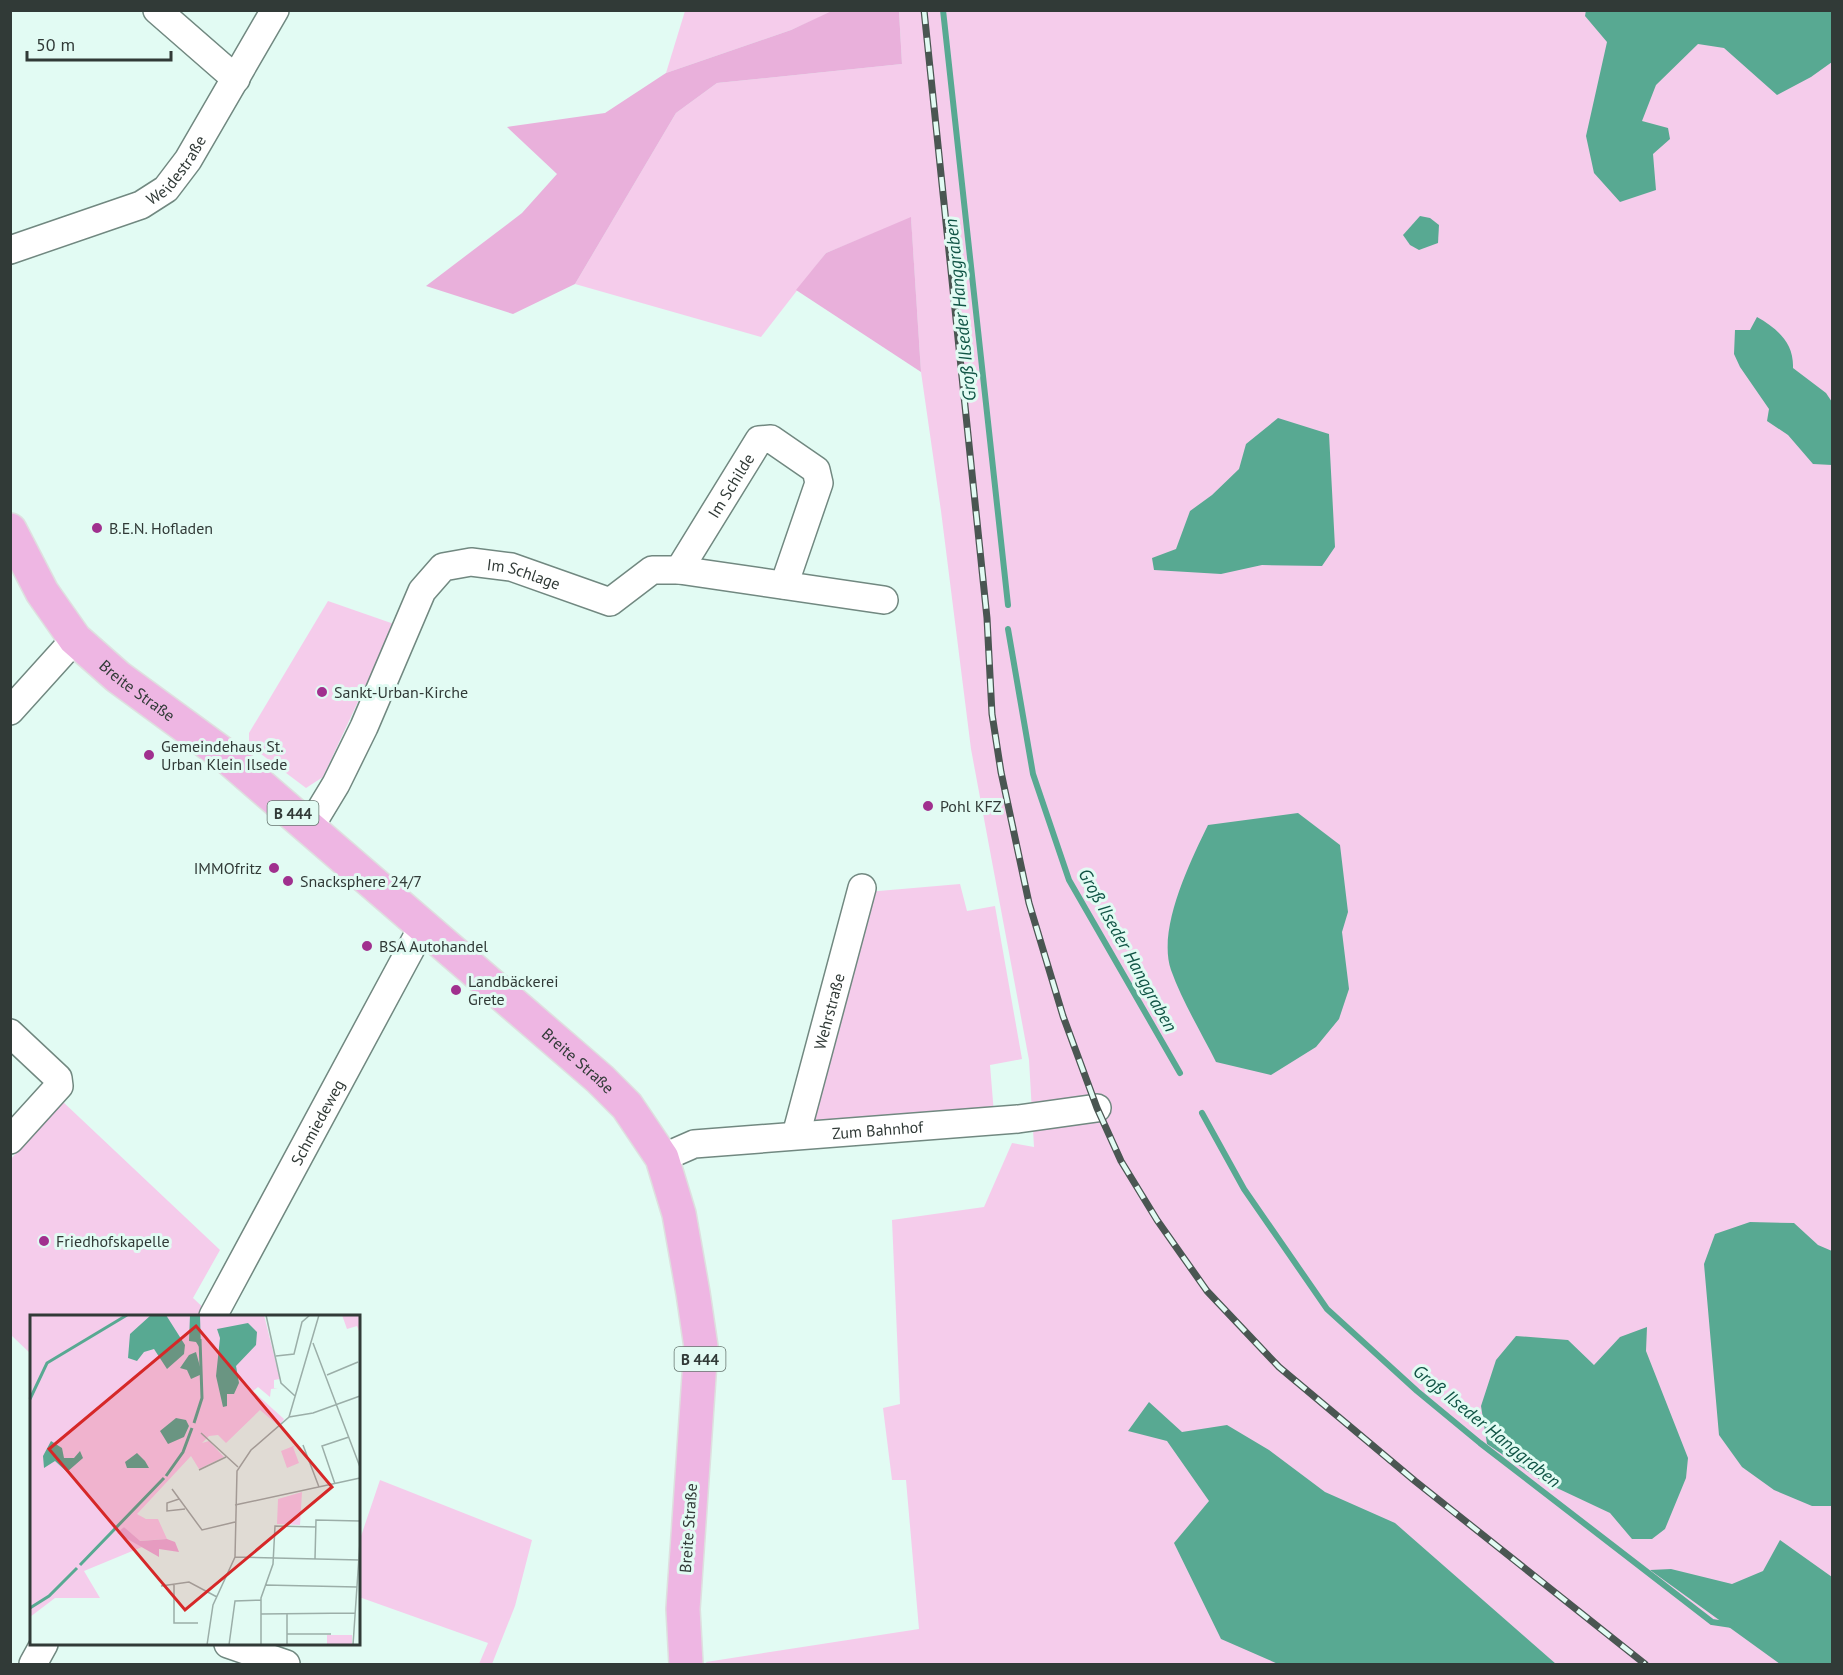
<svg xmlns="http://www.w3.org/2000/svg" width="1843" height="1675" viewBox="0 0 1843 1675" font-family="'PT Sans',sans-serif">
<rect width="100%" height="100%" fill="#e2fbf3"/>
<!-- green -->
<g fill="#f5cceb">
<path d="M685,11H834L791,30L666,73Z"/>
<path d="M899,11H1832V1664H707L706,1662L919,1629L906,1480H892L883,1408L900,1404L892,1220L984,1207L1012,1143L1034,1147L1029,1060L971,749L941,511L921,372L911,218L826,253L761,337L575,284L676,113L717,83L902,64Z"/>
<path d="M328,601L394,624L323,777L306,788L249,745V733Z"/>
<path d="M960,884L967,911L995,906L1022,1059L990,1065L994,1114L810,1126L867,892Z"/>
<path d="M62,1101L220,1250L193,1298L209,1313L207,1316H32L31,1354L11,1335V1159Z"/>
<path d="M380,1480L532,1540L515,1606L492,1664H479L488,1643L359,1597V1542Z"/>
</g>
<!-- forest -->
<g fill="#e9b0db">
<path d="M834,10L899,11L902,64L717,83L676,113L575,284L513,314L426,286L522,213L557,174L507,127L605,113L666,73L791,30Z"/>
<path d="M911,217L921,372L796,290L826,253Z"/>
</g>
<!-- water -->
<g fill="#58a992">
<path d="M1586,10L1832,11V62L1811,77L1777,95L1724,48L1698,44L1656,85L1642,121L1668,128L1670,139L1653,154L1656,190L1620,202L1594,173L1586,136L1607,42L1585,16Z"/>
<path d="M1420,216L1430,218L1439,225L1438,243L1419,250L1410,245L1403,235Z"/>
<path d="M1757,317C1778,329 1794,343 1793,368L1826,393L1832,402V465L1813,464L1788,435L1767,421L1769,409L1740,367L1734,354L1735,330H1750Z"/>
<path d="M1278,418L1329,434L1335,547L1322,566L1262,565L1221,574L1154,570L1152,558L1176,549L1190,511L1212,495L1239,469L1246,444Z"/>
<path d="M1298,813L1340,845L1348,912L1342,932L1349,989L1339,1019L1316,1047L1271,1075L1216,1062C1201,1032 1182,1001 1171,970C1157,929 1190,862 1208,825Z"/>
<path d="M1750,1222L1794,1223L1818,1245L1832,1251V1506H1812L1774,1490L1742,1467L1719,1435L1704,1264L1715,1234Z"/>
<path d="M1647,1327L1646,1351L1688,1458L1686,1478L1665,1529L1652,1539H1632L1610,1513L1542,1481L1487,1444L1481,1406L1496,1360L1516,1336L1568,1340L1594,1365L1620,1337Z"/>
<path d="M1149,1402L1182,1432L1227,1425L1269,1450L1325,1492L1395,1523L1556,1664H1278L1221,1639L1174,1543L1209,1501L1167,1441L1128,1431Z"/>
<path d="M1780,1540L1832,1577V1664H1780L1650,1570L1671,1569L1732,1584L1763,1571Z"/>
</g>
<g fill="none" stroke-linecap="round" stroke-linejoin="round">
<!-- stream -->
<g stroke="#58a992" stroke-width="6">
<path d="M943,10L1008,605"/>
<path d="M1008,629L1033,774L1069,880L1180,1073"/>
<path d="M1202,1113L1244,1189L1327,1309L1417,1391L1480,1443L1712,1622L1732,1625"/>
</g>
<!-- minor casing -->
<g stroke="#718880" stroke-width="30">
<g id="minor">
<path d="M157,10L236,79"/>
<path id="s1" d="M10,250L141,205L166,189L188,160L275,10"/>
<path id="s2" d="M679,570L759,440L771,439L816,470L819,483L784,585"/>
<path d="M10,711L75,639"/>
<path id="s3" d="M310,827L336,784L364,727L422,591L443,567L471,562L511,567L610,602L652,570H679L884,600"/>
<path d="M10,1033L58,1078L59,1086L10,1140"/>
<path id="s4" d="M796,1135L862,888"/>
<path id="s5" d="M662,1158L694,1144L1018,1119L1097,1108"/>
<path id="s6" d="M213,1316L423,926"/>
<path d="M228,1644L286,1664"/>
<path d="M33,1664L44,1644"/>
</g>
</g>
<!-- major casing -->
<g stroke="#dedfdf" stroke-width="36">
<g id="major">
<path id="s7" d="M10,530L42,592L75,639L118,677L226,756L600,1079L627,1106L662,1158L679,1214L693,1293L701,1347L683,1609L686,1664"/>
</g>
</g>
<!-- minor -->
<use href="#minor" stroke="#fff" stroke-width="27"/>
<!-- major -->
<use href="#major" stroke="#eeb6e3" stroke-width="33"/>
<!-- rail casing -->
<g stroke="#4a5652" stroke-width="7">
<path id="rail" d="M924,10L987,618L992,714L1001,772L1029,903L1063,1016L1097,1108L1121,1161L1157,1220L1207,1291L1279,1367L1415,1481L1645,1664"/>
</g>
<!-- rail -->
<use href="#rail" stroke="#e2fbf3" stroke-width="4.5" stroke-dasharray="14" stroke-linecap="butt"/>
</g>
<!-- markers -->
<g fill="#a0308e" stroke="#e2fbf3" stroke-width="2">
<circle cx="97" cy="528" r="6"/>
<circle cx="322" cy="692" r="6"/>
<circle cx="149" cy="755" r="6"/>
<circle cx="928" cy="806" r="6"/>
<circle cx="274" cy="868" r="6"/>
<circle cx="288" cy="881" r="6"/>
<circle cx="367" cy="946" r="6"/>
<circle cx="456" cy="990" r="6"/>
<circle cx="44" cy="1241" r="6"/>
</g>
<g text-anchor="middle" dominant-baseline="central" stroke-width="6" stroke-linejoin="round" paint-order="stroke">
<!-- shield labels -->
<g fill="#e2fbf3" stroke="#66746f" stroke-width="1.5">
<rect x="267.5" y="801" width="51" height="24" rx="4.5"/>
<rect x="674.5" y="1347" width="51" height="24" rx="4.5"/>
</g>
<g font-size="15" font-weight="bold" fill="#313a37">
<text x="293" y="813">B 444</text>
<text x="700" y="1359">B 444</text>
</g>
<!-- street labels -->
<g font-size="16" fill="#313a37" stroke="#e2fbf3">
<text stroke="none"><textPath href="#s1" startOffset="189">Weidestraße</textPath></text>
<text stroke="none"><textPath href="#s2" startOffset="99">Im Schilde</textPath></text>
<text stroke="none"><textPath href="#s3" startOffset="376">Im Schlage</textPath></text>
<text stroke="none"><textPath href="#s7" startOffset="208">Breite Straße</textPath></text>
<text stroke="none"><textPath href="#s4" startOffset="128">Wehrstraße</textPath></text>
<text stroke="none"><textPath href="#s7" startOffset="784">Breite Straße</textPath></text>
<text stroke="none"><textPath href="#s6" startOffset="220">Schmiedeweg</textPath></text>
<text stroke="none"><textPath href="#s5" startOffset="219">Zum Bahnhof</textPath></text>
<text transform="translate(688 1528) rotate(-86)">Breite Straße</text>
</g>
<!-- poi labels -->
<g font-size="16" fill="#313a37" stroke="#e2fbf3" text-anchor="start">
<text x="109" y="528">B.E.N. Hofladen</text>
<text x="334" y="692">Sankt-Urban-Kirche</text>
<text x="161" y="746">Gemeindehaus St.<tspan x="161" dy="18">Urban Klein Ilsede</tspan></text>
<text x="940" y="806">Pohl KFZ</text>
<text x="262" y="868" text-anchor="end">IMMOfritz</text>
<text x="300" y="881">Snacksphere 24/7</text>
<text x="379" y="946">BSA Autohandel</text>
<text x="468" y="981">Landbäckerei<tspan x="468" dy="18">Grete</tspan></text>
<text x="56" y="1241">Friedhofskapelle</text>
</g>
<!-- water labels -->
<g font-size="18" font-style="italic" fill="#105445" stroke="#e2fbf3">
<text transform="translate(960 310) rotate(-96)">Groß Ilseder Hanggraben</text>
<text transform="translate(1128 950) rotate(61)">Groß Ilseder Hanggraben</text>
<text transform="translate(1487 1426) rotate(39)">Groß Ilseder Hanggraben</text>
</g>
</g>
<!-- overview -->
<g transform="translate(30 1315)">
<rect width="330" height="330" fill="#e2fbf3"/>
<path d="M0,0H234L250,64L244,65V73H248L241,74L240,82L228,72L223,76L254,104L249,111L230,95L196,128L188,120L179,121L172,128L179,126L194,142L169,154L161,141L107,199L116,204H128L137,224L109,226L94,212L88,218L112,232L54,256L70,283H25L0,302ZM312,0H330V19L327,11L317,14ZM271,128L263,132L269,148L257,153L251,136ZM272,177L270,210L247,209L248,184ZM297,320H322V330H297Z" fill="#f5cceb"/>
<path d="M94,212L110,226L137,224L145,227L149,237L129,234V242L87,218Z" fill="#e9b0db"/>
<path d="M121,0H136L155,30L154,39L137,54L124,34L114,37L107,46L98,43L100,19ZM160,0H170L171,35L166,27L159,26ZM218,8L227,17L226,30L206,51L209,68L204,79H197V91L193,92L186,61L190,23L187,14ZM166,37L172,59L161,64L157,55L150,53L159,40ZM146,103L156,105L159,111L154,122L138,129L130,116ZM21,126L32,133L34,143H44L50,136L53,143L37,157L25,146L14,153L13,141ZM107,138L115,146L119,153H97L95,147Z" fill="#58a992"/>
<path fill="none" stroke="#58a992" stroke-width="3" d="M0,84L17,48L97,0M164,108L172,83L170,24M136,161L153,137L162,113M50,250L134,163M0,293L19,281L47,253"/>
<path fill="none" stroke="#9baea8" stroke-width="1.5" d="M236,0L251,68L265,81M283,28L330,152M246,41L264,39L272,7L280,0M297,60L328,47M259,102L283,98L330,81M171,118L208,152M273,130L289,172M169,155L196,142M305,169L292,131L319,122M142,174L172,215L205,207M149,184L137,188V196L155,194M205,190L330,163M205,242L330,245M285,244L286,205L330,206M144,269V308H168M235,270L327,272M131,271L159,267L187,282M231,299L325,298M257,299V330M257,319H301M177,330L183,290L205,242L207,156L221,135L259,102L289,0M199,330L205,286L231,285M231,330V283L243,249L245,211L286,212M323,330L330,227"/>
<path fill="#d62828" fill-opacity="0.15" stroke="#d62828" stroke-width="3" d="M166,11L302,172L155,295L19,134Z"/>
<rect width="330" height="330" fill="none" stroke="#313a37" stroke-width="3"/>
</g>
<!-- border -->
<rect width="1843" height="1675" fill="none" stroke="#313a37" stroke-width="24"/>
<!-- scale -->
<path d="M27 51v9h144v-9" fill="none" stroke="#313a37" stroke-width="3"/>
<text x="36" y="51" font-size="18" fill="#313a37" stroke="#e2fbf3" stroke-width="4.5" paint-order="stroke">50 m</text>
</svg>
